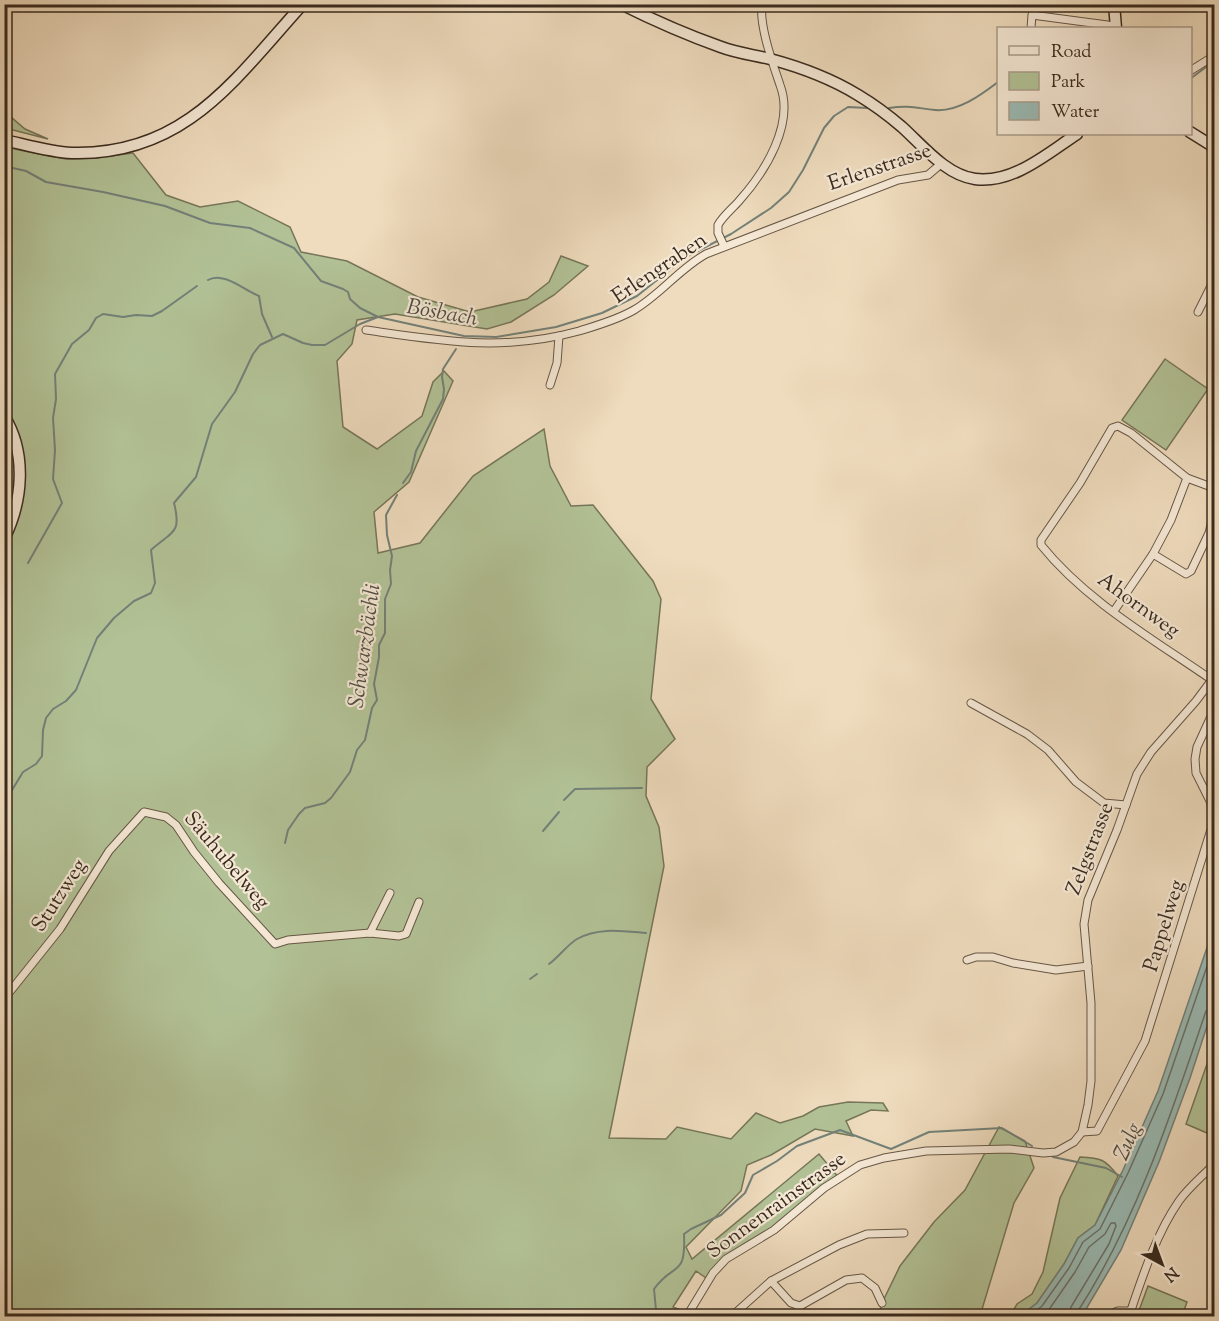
<svg xmlns="http://www.w3.org/2000/svg" width="1219" height="1321" viewBox="0 0 1219 1321" font-family="'Sorts Mill Goudy',serif">
<rect width="100%" height="100%" fill="#efdcbe"/>
<filter id="stains"><feTurbulence type="fractalNoise" baseFrequency=".00333" numOctaves="4"/><feColorMatrix values="0 0 0 0 .2 0 0 0 0 .09 0 0 0 0 .02 0 0 0 .5 -.17"/></filter>
<radialGradient id="worn" r=".72"><stop offset=".6" stop-color="#630" stop-opacity="0"/><stop offset="1" stop-color="#630" stop-opacity=".3"/></radialGradient>
<!-- green -->
<g fill="#b2c296" stroke="#76765a" stroke-width="1.5">
<path d="M4,111L25,129L48,139L5,128Z"/>
<path d="M4,147L66,159L96,158L133,153L166,195L200,207L238,201L290,227L301,252L347,261L418,297L470,312L527,299L549,282L561,256L588,266L554,295L511,322L487,329L395,314L357,320L352,344L337,361L343,427L377,449L422,416L433,382L444,371L453,381L409,482L374,512L378,553L420,543L473,476L544,429L550,466L571,506L593,505L653,581L661,599L651,699L675,739L647,767L646,796L659,827L664,866L609,1138L666,1139L677,1127L731,1139L756,1113L780,1123L803,1116L819,1107L848,1102L883,1103L888,1111L871,1110L846,1121L853,1136L815,1129L771,1155L747,1165L741,1191L686,1247L692,1259L819,1154L839,1178L797,1212L732,1255L709,1280L696,1271L673,1307L696,1316H5Z"/>
<path d="M1165,359L1208,389L1166,450L1122,420Z"/>
<path d="M1214,1044V1136L1186,1124Z"/>
<path d="M999,1127L1025,1141L1034,1168L1014,1203L980,1316H878L882,1303L900,1266L934,1222L965,1190Z"/>
<path d="M1080,1157C1101,1158 1105,1159 1118,1176L1095,1225L1078,1238L1064,1264L1037,1303L1020,1316H1010L1017,1304L1032,1294L1043,1272L1060,1198Z"/>
<path d="M1148,1286L1187,1302L1182,1316H1137Z"/>
</g>
<!-- water -->
<path fill="#9abbb5" stroke="#738179" stroke-width="1.5" d="M1214,927V1005L1190,1078L1159,1162L1121,1250L1082,1316H1020L1037,1303L1064,1264L1078,1238L1095,1225L1123,1170L1158,1091Z"/>
<g fill="none" stroke-linecap="round" stroke-linejoin="round">
<!-- shore -->
<g stroke="#6a726a" stroke-width="1.5">
<path d="M1030,1316L1042,1306L1069,1268L1083,1242L1100,1229L1128,1173L1163,1094L1214,946"/>
<path d="M1042,1316L1048,1311L1075,1272L1089,1247L1105,1234L1111,1223H1115L1116,1226L1109,1244L1071,1307L1069,1316"/>
<path d="M1077,1316L1078,1311C1137,1220 1171,1114 1206,1011L1209,1008L1214,1007"/>
</g>
<!-- stream -->
<g stroke="#738179" stroke-width="2">
<path d="M1190,79L1214,61"/>
<path d="M889,108C909,105 916,108 935,110C958,112 981,95 998,82"/>
<path d="M4,166L26,171L46,182L103,192L165,206L210,223L250,228L294,248L321,281L343,289L348,292L350,299L360,308L378,317L464,336L496,337L556,327L602,313L637,296L686,257L731,234L771,208L789,192L803,170L824,128L834,116L848,107L867,108"/>
<path d="M208,280C223,271 244,290 259,296L262,314L272,337"/>
<path d="M403,483L411,472L416,451L443,399L444,389L442,377L443,369L456,349"/>
<path d="M28,563L62,503L53,479L55,450L53,418L56,399L55,374L72,344L89,330L96,318L103,314L123,317L136,315L152,316L162,311L197,286"/>
<path d="M4,798L9,795L23,772L36,764L42,756L43,730L46,718L53,709L66,701L76,690L97,638L114,618L134,601L151,593L155,583L151,550C172,531 182,534 174,503L196,477L212,424L235,392L253,354L260,345L283,334L303,343L312,345H325L360,324L378,317"/>
<path d="M564,800L575,789L642,788"/>
<path d="M543,831L559,812"/>
<path d="M285,843L288,830L299,814L305,808L325,803L331,798L350,772L357,750L365,740L372,708L377,700L374,684L379,657V645L385,633V599L391,584L390,570L392,556L387,535L386,515L397,495"/>
<path d="M549,964C559,957 567,945 577,939C598,927 623,931 646,933"/>
<path d="M530,979L537,974"/>
<path d="M1053,1157L1106,1168L1122,1177"/>
<path d="M653,1316L656,1310L654,1289C674,1261 686,1279 684,1234L691,1229L721,1215L745,1193L753,1175L777,1161L797,1146L840,1130L891,1149L929,1132L1002,1128L1032,1146"/>
</g>
<!-- street casing -->
<g stroke="#665646" stroke-width="9">
<g id="street">
<path d="M1031,28L1032,15L1115,26"/>
<path d="M1190,71L1214,56"/>
<path d="M724,246L718,233V225C723,216 732,209 739,201C765,172 795,124 780,85C773,64 759,26 762,4"/>
<path d="M1198,312L1214,280"/>
<path d="M366,330C442,341 503,352 579,331C598,325 617,320 634,310C661,294 679,269 706,254L898,180L928,175L942,163"/>
<path d="M550,385L557,363L559,336"/>
<path d="M1153,554L1186,574L1191,571L1209,533L1214,512"/>
<path d="M1114,611L1153,554L1171,520L1187,478"/>
<path d="M1212,680C1153,639 1086,601 1041,545V540L1080,483L1112,428L1118,426L1131,433L1187,478L1214,488"/>
<path d="M971,703L1027,734L1048,750L1076,782L1104,803L1126,805"/>
<path d="M370,933L390,893"/>
<path d="M967,960L976,957H993L1013,963L1056,970L1088,966"/>
<path d="M4,999L60,929L109,851L144,812L166,817L176,825L194,852L219,883L275,944L288,940L370,933L399,936L406,934L419,902"/>
<path d="M1082,1132L1097,1131L1145,1041L1213,823L1211,803L1196,773L1195,759L1197,747L1214,710"/>
<path d="M771,1281L791,1303L800,1306L846,1280L862,1278L875,1288L882,1303"/>
<path d="M687,1316L713,1273L726,1259L774,1230L824,1188L860,1165L884,1158L926,1151L1009,1149L1043,1153L1056,1152L1074,1142L1082,1132L1088,1105L1091,1081V1003L1084,924L1088,900L1117,830L1137,774L1151,752L1196,701L1214,677"/>
<path d="M732,1316L771,1281L839,1245L867,1234L904,1233"/>
<path d="M797,1316L800,1306"/>
<path d="M1106,1316L1118,1311H1131"/>
<path d="M1129,1316C1142,1278 1156,1234 1179,1201C1189,1187 1203,1176 1214,1164"/>
</g>
</g>
<!-- secondary casing -->
<g stroke="#392a1e" stroke-width="13">
<g id="secondary">
<path d="M621,4C653,20 687,35 721,47C737,53 754,55 770,59C800,67 832,79 858,95C873,104 888,115 902,127C923,146 946,175 975,179C1013,184 1048,153 1077,134"/>
<path d="M1114,4L1116,28"/>
<path d="M1190,132L1214,147"/>
<path d="M4,140C27,145 50,152 72,153C185,156 235,79 303,4"/>
<path d="M4,416C27,453 23,501 4,539"/>
</g>
</g>
<!-- street -->
<use href="#street" stroke="#f5e8d5" stroke-width="7"/>
<!-- secondary -->
<use href="#secondary" stroke="#f5e8d5" stroke-width="10"/>
</g>
<g text-anchor="middle" dominant-baseline="central" stroke-width="4.5" stroke-linejoin="round" paint-order="stroke">
<!-- street labels -->
<g font-size="21" fill="#392a1e" stroke="#f5e8d5">
<text transform="translate(880 168) rotate(-19)">Erlenstrasse</text>
<text transform="translate(660 269) rotate(-34)">Erlengraben</text>
<text transform="translate(1138 606) rotate(36)">Ahornweg</text>
<text transform="translate(1091 849) rotate(-69)">Zelgstrasse</text>
<text transform="translate(226 861) rotate(50)">Säuhubelweg</text>
<text transform="translate(60 896) rotate(-57)">Stutzweg</text>
<text transform="translate(1165 926) rotate(-73)">Pappelweg</text>
<text transform="translate(777 1206) rotate(-36)">Sonnenrainstrasse</text>
</g>
<!-- water labels -->
<g font-size="22" font-style="italic" fill="#514e44" stroke="#f5e8d5">
<text transform="translate(442 314) rotate(10)">Bösbach</text>
<text transform="translate(366 646) rotate(-82)">Schwarzbächli</text>
<text transform="translate(1129 1142) rotate(-66)">Zulg</text>
</g>
</g>
<!-- margin -->
<rect width="1219" height="1321" fill="none" stroke="#efdcbe" stroke-width="24"/>
<rect x="6" y="6" width="1207" height="1309" fill="none" stroke="#392a1e" stroke-width="3"/>
<rect x="12" y="12" width="1195" height="1297" fill="none" stroke="#392a1e" stroke-width="1.5"/>
<!-- legend -->
<rect x="997" y="27" width="195" height="108" fill="#f5e8d5" stroke="#aa9c8c" stroke-width="1.5"/>
<rect x="1009" y="46" width="30" height="9" fill="#f5e8d5" stroke="#aa9c8c" stroke-width="1.5"/>
<text x="1051" y="57" font-size="18" fill="#392a1e">Road</text>
<rect x="1009" y="72" width="30" height="18" fill="#b2c296" stroke="#aa9c8c" stroke-width="1.5"/>
<text x="1051" y="87" font-size="18" fill="#392a1e">Park</text>
<rect x="1009" y="102" width="30" height="18" fill="#9abbb5" stroke="#aa9c8c" stroke-width="1.5"/>
<text x="1051" y="117" font-size="18" fill="#392a1e">Water</text>
<!-- north arrow -->
<g transform="translate(1162 1264) rotate(139)" stroke="#f5e8d5" stroke-width="4.5" paint-order="stroke">
<path d="M0-4.5L10 22L0 15L-10 22Z" fill="#392a1e"/>
<text y="-9" font-size="16" font-weight="bold" text-anchor="middle" fill="#392a1e">N</text>
</g>
<rect width="100%" height="100%" filter="url(#stains)"/>
<rect width="100%" height="100%" fill="url(#worn)"/>
</svg>
